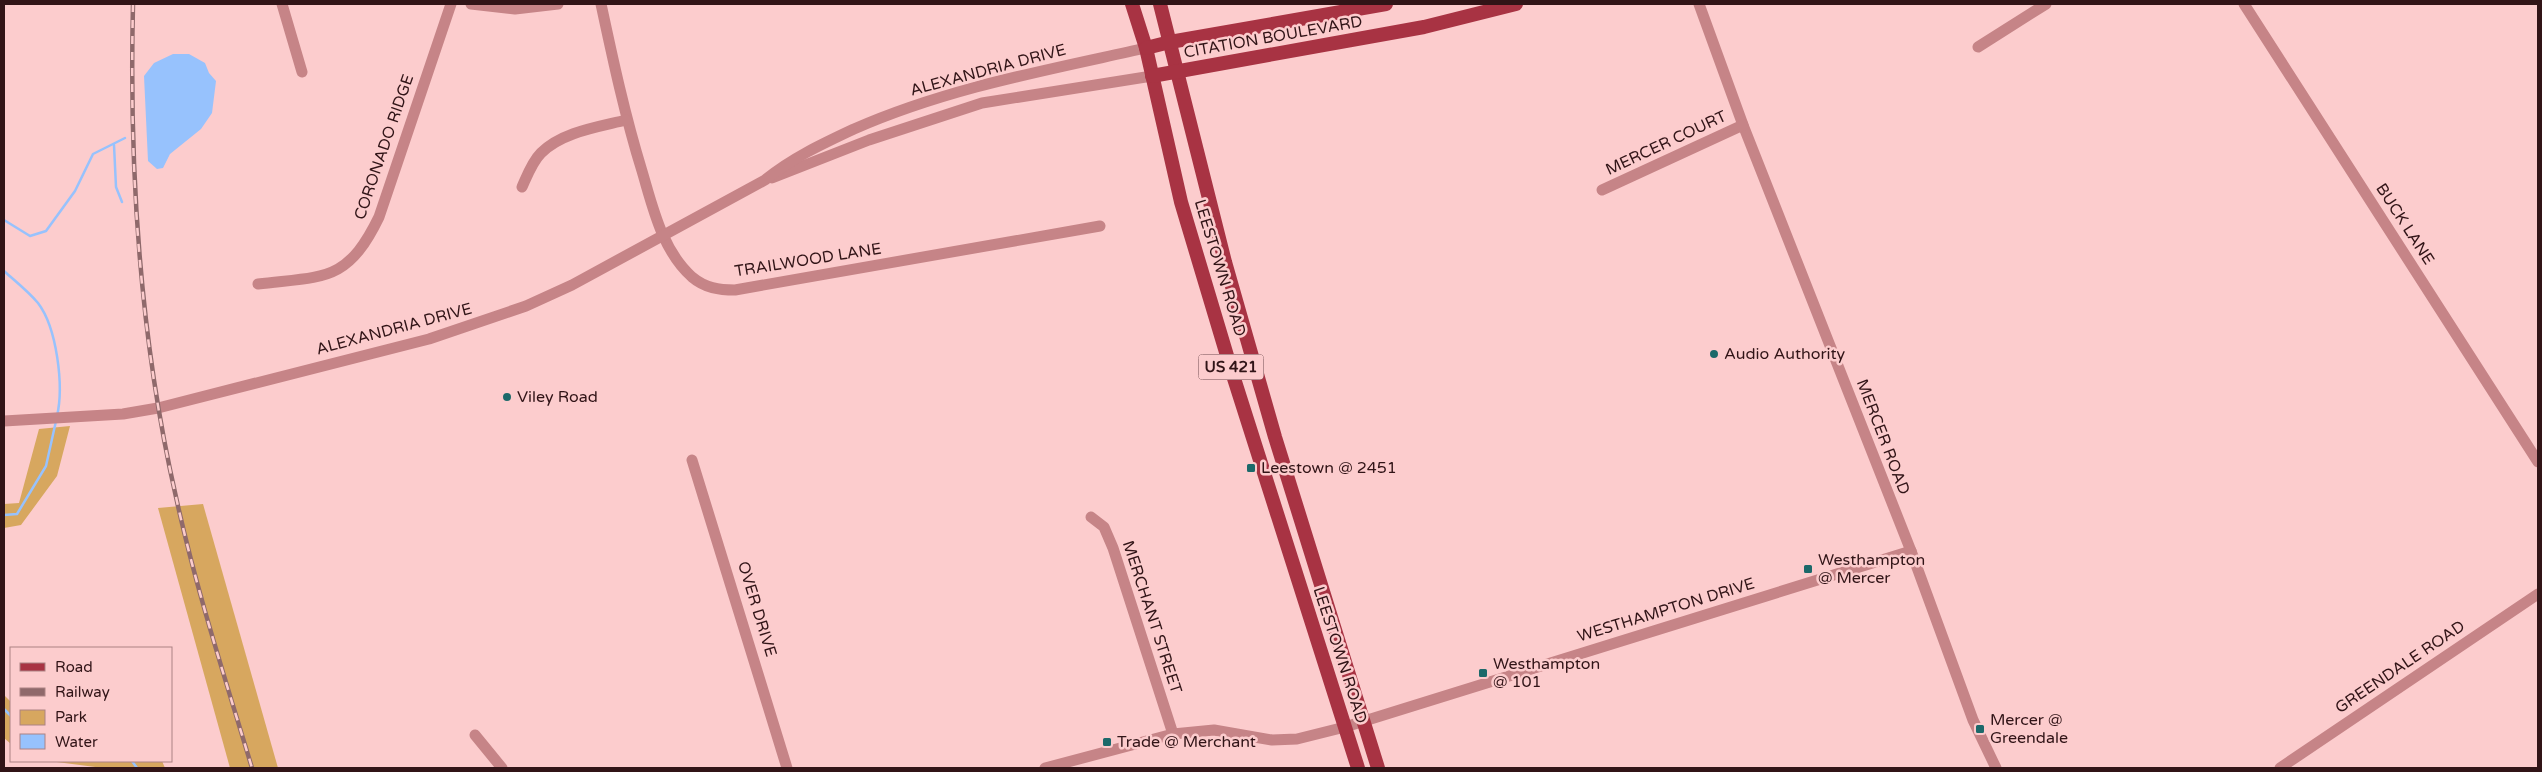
<svg xmlns="http://www.w3.org/2000/svg" width="2542" height="772" viewBox="0 0 2542 772" font-family="'Varela Round',sans-serif">
<rect width="100%" height="100%" fill="#fccccd"/>
<!-- green -->
<g fill="#d7a75f">
<path d="M70,426L57,476L21,525L4,528V504L19,503L39,429Z"/>
<path d="M203,504L278,768H230L158,508Z"/>
<path d="M4,695L11,702V744L4,738Z"/>
<path d="M49,761H162L165,768H103Z"/>
</g>
<!-- water -->
<path fill="#97c2fd" d="M173,54H189L205,63L209,73L216,81L212,113L201,129L170,154L163,168L157,169L148,161L144,76L154,63Z"/>
<g fill="none" stroke-linecap="round" stroke-linejoin="round">
<!-- stream -->
<g stroke="#97c2fd" stroke-width="2.5">
<path d="M114,145L116,187L122,202"/>
<path d="M4,220L30,236L46,231L75,191L93,154L125,138"/>
<path d="M4,271C15,281 28,291 38,303C57,328 64,386 57,416"/>
<path d="M4,515L17,514L46,466L56,421"/>
<path d="M4,709L11,716"/>
<path d="M132,761L137,768"/>
</g>
<!-- minor -->
<g stroke="#c68487" stroke-width="11">
<path d="M282,4L302,72"/>
<path d="M471,4L515,9L558,4"/>
<path d="M601,4C613,60 625,116 642,171C653,208 662,250 692,277C705,288 719,290 735,290L1100,226"/>
<path d="M1699,4L1743,125L1911,551L1973,720L1996,768"/>
<path d="M2244,4L2538,462"/>
<path d="M1978,47L2046,4"/>
<path d="M772,178L869,140L982,103L1152,76"/>
<path d="M522,187C527,176 532,162 541,153C562,132 598,127 626,120"/>
<path d="M1602,190L1743,125"/>
<path d="M258,284C324,276 347,283 379,217L451,4"/>
<path d="M4,421L123,414L158,408L429,339L526,306L572,285L765,180C792,158 822,144 854,129C947,88 1047,70 1146,48"/>
<path d="M692,460L787,768"/>
<path d="M1091,517L1104,527L1113,548L1173,734"/>
<path d="M475,735L502,768"/>
<path d="M1045,768L1173,734L1214,730L1272,740L1297,739L1345,727L1911,551"/>
<path d="M2280,768L2538,594"/>
</g>
<!-- major -->
<g stroke="#a83343" stroke-width="14">
<path d="M1132,4L1146,48L1181,202L1231,369L1358,768"/>
<path d="M1160,4L1225,262L1275,437L1378,768"/>
<path d="M1146,48L1170,42L1386,4"/>
<path d="M1152,76L1424,27L1516,4"/>
</g>
<!-- rail casing -->
<g stroke="#8f696b" stroke-width="4.5">
<path id="rail" d="M133,4C129,170 139,335 176,497C196,589 225,678 252,768"/>
</g>
<!-- rail -->
<use href="#rail" stroke="#fccccd" stroke-width="2.5" stroke-dasharray="8" stroke-linecap="butt"/>
</g>
<!-- markers -->
<g fill="#1c696a" stroke="#fccccd" stroke-width="2">
<circle cx="1714" cy="354" r="5"/>
<circle cx="507" cy="397" r="5"/>
<rect x="1246" y="463" width="10" height="10" rx="2.5"/>
<rect x="1803" y="564" width="10" height="10" rx="2.5"/>
<rect x="1478" y="668" width="10" height="10" rx="2.5"/>
<rect x="1975" y="724" width="10" height="10" rx="2.5"/>
<rect x="1102" y="737" width="10" height="10" rx="2.5"/>
</g>
<g text-anchor="middle" dominant-baseline="central" stroke-width="5" stroke-linejoin="round" paint-order="stroke">
<!-- shield labels -->
<rect fill="#fccccd" stroke="#6e4b4e" stroke-width="1" x="1198.5" y="354.5" width="65" height="25" rx="4"/>
<g font-size="15" font-weight="bold" fill="#311417">
<text x="1231" y="367">US 421</text>
</g>
<!-- street labels -->
<g font-size="16" fill="#311417" stroke="#fccccd">
<text transform="translate(1273 37) rotate(-10)">CITATION BOULEVARD</text>
<text transform="translate(988 70) rotate(-15)">ALEXANDRIA DRIVE</text>
<text transform="translate(1666 143) rotate(-25)">MERCER COURT</text>
<text transform="translate(384 147) rotate(-71)">CORONADO RIDGE</text>
<text transform="translate(2405 224) rotate(57)">BUCK LANE</text>
<text transform="translate(808 260) rotate(-9)">TRAILWOOD LANE</text>
<text transform="translate(1220 268) rotate(73)">LEESTOWN ROAD</text>
<text transform="translate(394 329) rotate(-15)">ALEXANDRIA DRIVE</text>
<text transform="translate(1883 437) rotate(69)">MERCER ROAD</text>
<text transform="translate(757 609) rotate(73)">OVER DRIVE</text>
<text transform="translate(1666 610) rotate(-17)">WESTHAMPTON DRIVE</text>
<text transform="translate(1152 617) rotate(72)">MERCHANT STREET</text>
<text transform="translate(1340 655) rotate(72)">LEESTOWN ROAD</text>
<text transform="translate(2400 667) rotate(-34)">GREENDALE ROAD</text>
</g>
<!-- poi labels -->
<g font-size="16" fill="#311417" stroke="#fccccd" text-anchor="start">
<text x="1724" y="354">Audio Authority</text>
<text x="517" y="397">Viley Road</text>
<text x="1261" y="468">Leestown @ 2451</text>
<text x="1818" y="560">Westhampton<tspan x="1818" dy="18">@ Mercer</tspan></text>
<text x="1493" y="664">Westhampton<tspan x="1493" dy="18">@ 101</tspan></text>
<text x="1990" y="720">Mercer @<tspan x="1990" dy="18">Greendale</tspan></text>
<text x="1117" y="742">Trade @ Merchant</text>
</g>
</g>
<!-- border -->
<rect width="2542" height="772" fill="none" stroke="#311417" stroke-width="10"/>
<!-- legend -->
<rect x="10" y="647" width="162" height="115" fill="#fccccd" stroke="#ab8284"/>
<rect x="20" y="663" width="25" height="8" fill="#a83343" stroke="#ab8284"/>
<text x="55" y="672" font-size="15" fill="#311417">Road</text>
<rect x="20" y="688" width="25" height="8" fill="#8f696b" stroke="#ab8284"/>
<text x="55" y="697" font-size="15" fill="#311417">Railway</text>
<rect x="20" y="710" width="25" height="15" fill="#d7a75f" stroke="#ab8284"/>
<text x="55" y="722" font-size="15" fill="#311417">Park</text>
<rect x="20" y="734" width="25" height="15" fill="#97c2fd" stroke="#ab8284"/>
<text x="55" y="747" font-size="15" fill="#311417">Water</text>
</svg>
